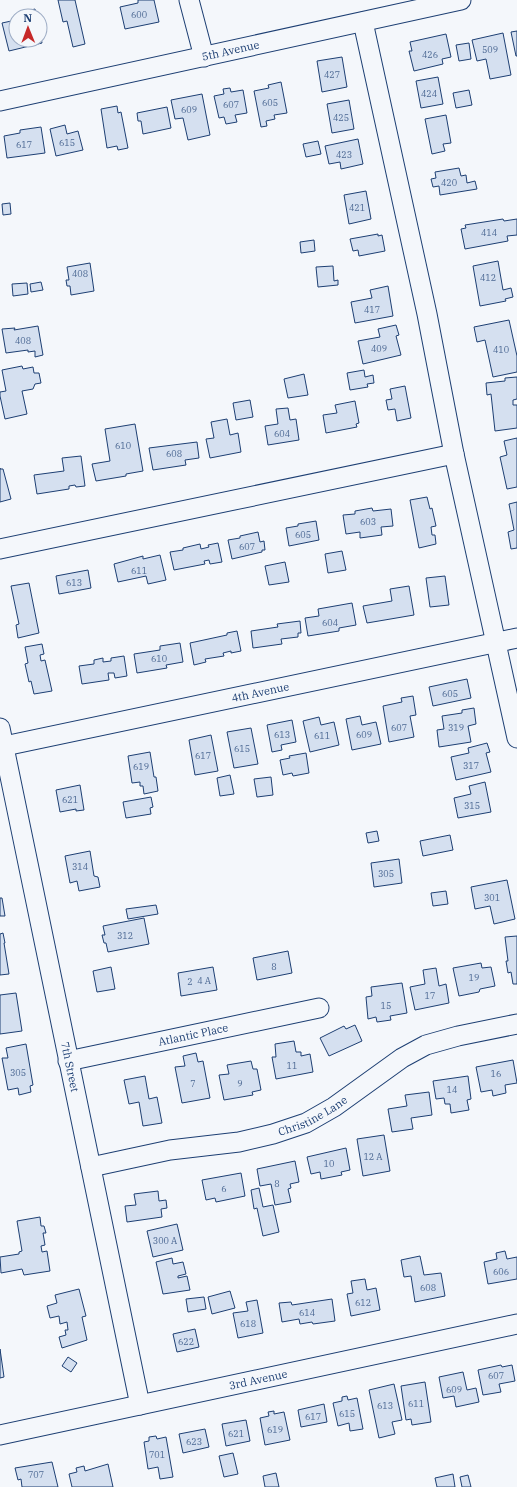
<svg xmlns="http://www.w3.org/2000/svg" width="517" height="1487" viewBox="0 0 517 1487" font-family="'IBM Plex Serif',serif">
<rect width="100%" height="100%" fill="#f4f7fb"/>
<!-- building -->
<g fill="#d5e0f0" stroke="#1d3f73">
<path d="M58,0H75L85,44L73,47L67,21L63,22Z"/>
<path d="M138,0H154L159,22L125,29L120,7L138,3Z"/>
<path d="M35,9L36,16H24L23,12Z"/>
<path d="M16,20V40H40V32L42,43L9,51L2,23Z"/>
<path d="M517,31V56H516L511,32Z"/>
<path d="M503,33L511,75L490,79L486,59L477,61L472,40Z"/>
<path d="M446,34L451,57L442,59L443,64L414,71L409,51H412L410,42Z"/>
<path d="M469,43L471,59L459,61L456,45Z"/>
<path d="M342,57L347,87L322,92L317,61Z"/>
<path d="M438,77L443,104L421,108L416,81Z"/>
<path d="M281,82L287,113L274,115L275,119L266,121L267,126L261,127L254,91L269,88L268,85Z"/>
<path d="M230,88L231,92L243,90L247,113L235,115L237,122L226,124L224,117L219,118L214,96L224,94L223,89Z"/>
<path d="M469,90L472,105L456,108L453,93Z"/>
<path d="M202,94L210,135L188,140L183,118L175,119L171,100Z"/>
<path d="M349,100L354,129L332,133L327,104Z"/>
<path d="M117,106L118,113L121,112L128,148L118,150L117,146L107,148L101,109Z"/>
<path d="M167,107L171,128L143,134L141,121H138L137,113Z"/>
<path d="M446,115L451,143L443,144L445,151L432,154L425,119Z"/>
<path d="M65,125L67,134L78,131L83,150L56,156L50,129Z"/>
<path d="M41,127L45,153L7,158L4,136L20,133V130Z"/>
<path d="M358,139L363,164L341,169L340,162L329,164L325,146Z"/>
<path d="M318,141L321,154L306,157L303,144Z"/>
<path d="M459,168L461,176L466,175L467,183L475,181L477,189L440,195L439,186L433,187L431,179L436,178L435,172Z"/>
<path d="M366,191L371,219L349,224L344,195Z"/>
<path d="M10,203L11,214L3,215L2,204Z"/>
<path d="M503,219L504,221L517,219V235L507,236L508,241L465,249L461,229L466,228L465,225Z"/>
<path d="M378,234V236L382,235L385,251L359,256L358,250L353,251L350,239Z"/>
<path d="M314,240L315,251L301,253L300,242Z"/>
<path d="M498,261L503,290L511,288L513,297L505,299L506,301L480,306L473,266Z"/>
<path d="M90,263L94,291L71,295L70,286H67L66,280H69L67,267Z"/>
<path d="M333,266L334,281L338,280V285L318,287L316,267Z"/>
<path d="M41,282L43,290L31,292L30,284Z"/>
<path d="M27,283L28,294L13,296L12,284Z"/>
<path d="M388,286L393,316L355,323L351,302L372,298L370,290Z"/>
<path d="M509,320L517,356V372L493,377L485,340L477,342L474,327Z"/>
<path d="M396,325L399,335L396,336L401,355L363,364L358,341L380,337L378,329Z"/>
<path d="M38,326L43,355L35,357V351L28,352V350L6,353L2,329L15,328L14,330Z"/>
<path d="M22,366L23,369L33,367L34,373H39L41,383L35,384L33,389L22,391L27,414L5,419L0,396V392L6,391L2,370Z"/>
<path d="M364,370L365,377L373,375L374,383L367,384L368,387L350,390L347,373Z"/>
<path d="M304,374L308,395L288,398L284,379Z"/>
<path d="M517,377V399L513,400V405H517V428L495,431L491,394L487,395L486,383L505,381V378Z"/>
<path d="M405,386L411,418L397,421L395,409L388,410L386,400L392,399L390,389Z"/>
<path d="M250,400L253,417L236,420L233,403Z"/>
<path d="M355,401L359,423L356,424L357,427L326,433L323,415L337,413L335,405Z"/>
<path d="M288,408L290,420L296,419L299,440L268,445L265,426L278,424L276,409Z"/>
<path d="M227,419L230,435L238,433L241,452L210,458L206,439L214,438L211,422Z"/>
<path d="M135,424L143,471L126,474V476L96,481L92,464L110,461L105,429Z"/>
<path d="M517,438V487L507,489L500,457L507,455L504,441Z"/>
<path d="M197,442L199,458L185,460L186,465L153,470L149,448Z"/>
<path d="M81,456L85,486L76,487L75,485L69,486V489L37,494L34,475L64,471L62,458Z"/>
<path d="M0,468V469H3L11,499L0,502Z"/>
<path d="M427,497L430,509L432,508L436,526L431,527L432,535H435L436,544L419,548L410,500Z"/>
<path d="M517,502V548L511,549L508,532L514,530L509,504Z"/>
<path d="M372,508L373,511L391,509L393,526L381,527L382,535L360,538V532L346,534L343,515L355,514V511Z"/>
<path d="M316,521L319,540L289,546L286,528L298,526V524Z"/>
<path d="M258,532L260,542L264,541L265,550H262V552L232,559L228,540L240,538V536Z"/>
<path d="M218,543L222,562L210,564L209,560L204,561L205,564L174,570L170,552L183,550V548L200,544L201,549L209,547L208,545Z"/>
<path d="M342,551L346,570L328,573L325,554Z"/>
<path d="M160,555L166,580L148,584L146,576L118,582L114,564L143,556V559Z"/>
<path d="M285,562L289,582L269,585L265,566Z"/>
<path d="M88,570L91,588L59,594L56,576Z"/>
<path d="M445,576L449,605L430,607L426,578Z"/>
<path d="M29,583L39,633L18,638L16,625L19,624L11,586Z"/>
<path d="M409,586L414,615L367,623L363,606L392,601L390,589Z"/>
<path d="M352,603L356,625L339,628V631L308,636L305,618L319,616L318,609Z"/>
<path d="M300,621L301,633H298V637L281,639L282,644L253,648L251,631L278,627L277,624Z"/>
<path d="M237,631L241,651L231,653V651L223,653L224,656L205,659L206,662L194,665L190,643L227,635V633Z"/>
<path d="M180,643L183,662L166,665L167,668L137,673L134,654L160,650V646Z"/>
<path d="M42,644L44,654L40,655L41,661L45,660L52,691L34,694L31,681L29,682L25,664L28,663L25,647Z"/>
<path d="M124,656L127,676L115,678L114,673H108L109,680L82,684L79,666L94,664V660L103,658V662L111,661V658Z"/>
<path d="M467,679L471,698L433,706L429,687Z"/>
<path d="M413,696L416,715L410,716L414,737L389,742L383,706L402,702L401,698Z"/>
<path d="M474,708L476,724L468,726L471,742L439,747L437,730L444,729L442,716L462,713V710Z"/>
<path d="M360,716L362,725L376,722L381,744L352,750L346,719Z"/>
<path d="M319,717L321,725L334,722L339,745L310,752L303,721Z"/>
<path d="M292,720L296,742L281,745L282,750L272,752L267,725Z"/>
<path d="M251,728L258,764L234,768L227,732Z"/>
<path d="M211,735L218,771L195,775L189,740Z"/>
<path d="M487,743L490,752L486,753L491,772L456,780L451,757L469,753L468,748Z"/>
<path d="M150,752L154,777H156L158,791L144,794L143,786H140V782L132,783L128,756Z"/>
<path d="M306,753L309,773L293,776L292,773L283,775L280,760L290,758L289,756Z"/>
<path d="M230,775L234,794L220,796L217,778Z"/>
<path d="M271,777L273,795L257,797L254,779Z"/>
<path d="M485,782L491,812L458,818L454,798L471,794L469,786Z"/>
<path d="M80,785L84,810L76,811V809L60,812L56,790Z"/>
<path d="M151,797L153,807L150,808L151,814L126,818L123,802Z"/>
<path d="M377,831L379,841L368,843L366,833Z"/>
<path d="M450,835L453,850L423,856L420,841Z"/>
<path d="M90,851L94,876L98,877L100,887L79,891L77,881L70,883L65,856Z"/>
<path d="M399,859L402,883L374,887L371,863Z"/>
<path d="M507,880L515,919L494,924L490,906L475,909L471,887Z"/>
<path d="M446,891L448,904L433,906L431,893Z"/>
<path d="M0,898H2L5,916H0Z"/>
<path d="M156,905L158,914L128,919L126,909Z"/>
<path d="M144,918L149,944L108,952L106,943H104L102,935H105L103,926Z"/>
<path d="M3,933L5,943H4L9,974L0,975V934Z"/>
<path d="M517,936V984H513L511,972L508,973L506,961H508L505,937Z"/>
<path d="M288,951L292,973L257,980L253,958Z"/>
<path d="M481,963L482,968L491,967L495,986L480,989L479,992L459,996L453,968Z"/>
<path d="M111,967L115,989L97,992L93,971Z"/>
<path d="M213,967L217,990L181,996L178,973Z"/>
<path d="M436,968L439,986L446,984L449,1003L415,1010L410,987L425,984L423,970Z"/>
<path d="M402,983L407,1013L390,1016L391,1020L377,1022L376,1017L368,1019L366,997L372,996L371,987Z"/>
<path d="M16,993L22,1031L0,1034V995Z"/>
<path d="M355,1025L362,1041L329,1056L320,1038L344,1026L346,1029Z"/>
<path d="M294,1041L296,1052H301V1056L310,1054L313,1072L276,1079L272,1057H276L275,1044Z"/>
<path d="M26,1044L33,1085L30,1086L31,1092L19,1095L18,1088L8,1090L2,1058H8L6,1048Z"/>
<path d="M196,1053L198,1062L203,1061L210,1098L182,1103L175,1067L185,1066L183,1056Z"/>
<path d="M513,1060L517,1083L505,1085L506,1093L493,1096L492,1090L481,1092L476,1067Z"/>
<path d="M251,1061L253,1069H257L261,1090L252,1092L253,1095L224,1100L219,1075L229,1074L227,1065Z"/>
<path d="M145,1076L149,1099L157,1097L162,1123L143,1126L139,1102L129,1104L124,1080Z"/>
<path d="M468,1076L471,1099L467,1100L469,1110L451,1113L450,1104H445L444,1098L436,1099L433,1081Z"/>
<path d="M429,1092L432,1115L411,1118L413,1129L392,1132L388,1109L407,1106L405,1095Z"/>
<path d="M384,1135L390,1171L363,1176L357,1139Z"/>
<path d="M346,1148L350,1170L341,1172L342,1175L321,1179L320,1172L311,1174L307,1157Z"/>
<path d="M295,1161L299,1182L290,1184L291,1188L288,1189L291,1202L275,1205L271,1184L260,1186L257,1169Z"/>
<path d="M241,1173L245,1196L216,1202L215,1198L206,1200L202,1180Z"/>
<path d="M259,1188L263,1207L273,1205L279,1232L263,1236L257,1208L254,1209L251,1190Z"/>
<path d="M158,1191L159,1201L166,1200L167,1208L161,1209L162,1217L127,1222L125,1206L136,1205L134,1194Z"/>
<path d="M40,1217L41,1226H44L46,1233H43L45,1245L41,1246L42,1252L47,1251L50,1271L24,1275L22,1269L1,1273L0,1257L19,1254V1252L22,1251L17,1221Z"/>
<path d="M177,1224L183,1250L153,1257L147,1231Z"/>
<path d="M505,1251L507,1259L517,1257V1279L488,1284L484,1262L497,1259L496,1253Z"/>
<path d="M420,1256L424,1275L441,1273L445,1296L415,1302L411,1276L404,1277L401,1260Z"/>
<path d="M172,1258L173,1264L183,1262L186,1274L178,1276V1278L187,1276L190,1290L163,1294L156,1262Z"/>
<path d="M365,1279L367,1290L376,1288L380,1310L351,1316L347,1294L353,1293L351,1281Z"/>
<path d="M79,1289L86,1316L82,1317L87,1340L62,1348L59,1337L66,1335L65,1330H68L67,1322L60,1324L59,1316L50,1318L47,1306L57,1303L55,1295Z"/>
<path d="M230,1291L235,1308L212,1314L208,1297Z"/>
<path d="M204,1297L206,1309L188,1312L186,1299Z"/>
<path d="M332,1299L335,1321L313,1324L312,1322L300,1324L299,1319L282,1322L279,1303L291,1302L292,1305Z"/>
<path d="M257,1300L263,1333L238,1338L233,1313L248,1311L246,1302Z"/>
<path d="M195,1329L199,1347L177,1352L173,1334Z"/>
<path d="M0,1349L4,1377L0,1378Z"/>
<path d="M68,1357L77,1363L71,1372L62,1366Z"/>
<path d="M501,1365L502,1367L512,1365L515,1381L499,1384L501,1392L483,1395L478,1370Z"/>
<path d="M463,1372L467,1390L476,1388L479,1402L456,1407L454,1396L443,1398L439,1377Z"/>
<path d="M425,1382L431,1422L412,1425L411,1419L406,1420L401,1386Z"/>
<path d="M394,1384L402,1420L392,1422L395,1434L379,1438L369,1390Z"/>
<path d="M347,1396L348,1400L357,1398L363,1429L350,1431L349,1423L338,1426L333,1403L342,1401V1397Z"/>
<path d="M324,1404L327,1422L301,1427L298,1410Z"/>
<path d="M274,1411V1414L284,1412L290,1440L265,1445L260,1418L269,1416L268,1412Z"/>
<path d="M246,1420L250,1441L226,1446L222,1424Z"/>
<path d="M205,1429L209,1447L183,1453L179,1434Z"/>
<path d="M156,1436L157,1439L166,1437L173,1477L160,1479L158,1467L148,1469L144,1442L149,1441V1437Z"/>
<path d="M233,1453L238,1474L224,1477L219,1456Z"/>
<path d="M52,1462L58,1487H22L21,1479L18,1480L15,1468Z"/>
<path d="M108,1464L113,1487H72L69,1474L77,1472L76,1468L84,1466L85,1471Z"/>
<path d="M276,1473L279,1487H265L263,1476Z"/>
<path d="M453,1474L455,1487H437L435,1478Z"/>
<path d="M468,1475L471,1487H462L460,1477Z"/>
</g>
<g fill="none" stroke-linecap="round" stroke-linejoin="round">
<!-- minor casing -->
<g stroke="#1d3f73" stroke-width="21">
<g id="minor">
<path d="M189,0L204,57"/>
<path d="M363,22L427,314L454,454L517,738"/>
<path id="s1" d="M0,101L461,0"/>
<path d="M0,549L454,454"/>
<path id="s2" d="M0,728L140,1405"/>
<path id="s3" d="M0,747L517,638"/>
<path id="s4" d="M68,1061L319,1008"/>
<path id="s5" d="M91,1167L170,1150L239,1142L273,1134L306,1123L334,1107L402,1058L426,1045L458,1036L517,1024"/>
<path id="s6" d="M0,1435L517,1324"/>
</g>
</g>
<!-- minor -->
<use href="#minor" stroke="#f4f7fb" stroke-width="19"/>
</g>
<g text-anchor="middle" dominant-baseline="central" stroke-width="3" stroke-linejoin="round" paint-order="stroke">
<!-- number labels -->
<g font-size="9" fill="#4b6792">
<text x="139" y="14">600</text>
<text x="490" y="49">509</text>
<text x="430" y="54">426</text>
<text x="332" y="74">427</text>
<text x="429" y="93">424</text>
<text x="270" y="102">605</text>
<text x="231" y="104">607</text>
<text x="189" y="109">609</text>
<text x="341" y="117">425</text>
<text x="67" y="142">615</text>
<text x="24" y="144">617</text>
<text x="344" y="154">423</text>
<text x="449" y="182">420</text>
<text x="357" y="207">421</text>
<text x="489" y="232">414</text>
<text x="80" y="273">408</text>
<text x="488" y="277">412</text>
<text x="372" y="309">417</text>
<text x="23" y="340">408</text>
<text x="379" y="348">409</text>
<text x="501" y="349">410</text>
<text x="282" y="433">604</text>
<text x="123" y="445">610</text>
<text x="174" y="453">608</text>
<text x="368" y="521">603</text>
<text x="303" y="534">605</text>
<text x="247" y="546">607</text>
<text x="139" y="570">611</text>
<text x="74" y="582">613</text>
<text x="330" y="622">604</text>
<text x="159" y="658">610</text>
<text x="450" y="693">605</text>
<text x="399" y="727">607</text>
<text x="456" y="727">319</text>
<text x="282" y="734">613</text>
<text x="364" y="734">609</text>
<text x="322" y="735">611</text>
<text x="242" y="748">615</text>
<text x="203" y="755">617</text>
<text x="471" y="765">317</text>
<text x="141" y="766">619</text>
<text x="70" y="799">621</text>
<text x="472" y="805">315</text>
<text x="80" y="866">314</text>
<text x="386" y="873">305</text>
<text x="492" y="897">301</text>
<text x="125" y="935">312</text>
<text x="274" y="966">8</text>
<text x="474" y="977">19</text>
<text x="204" y="980">4 A</text>
<text x="190" y="981">2</text>
<text x="430" y="995">17</text>
<text x="386" y="1005">15</text>
<text x="292" y="1065">11</text>
<text x="18" y="1072">305</text>
<text x="496" y="1073">16</text>
<text x="193" y="1083">7</text>
<text x="240" y="1083">9</text>
<text x="452" y="1089">14</text>
<text x="373" y="1156">12 A</text>
<text x="329" y="1163">10</text>
<text x="277" y="1183">8</text>
<text x="224" y="1188">6</text>
<text x="165" y="1240">300 A</text>
<text x="501" y="1271">606</text>
<text x="428" y="1287">608</text>
<text x="363" y="1302">612</text>
<text x="307" y="1312">614</text>
<text x="248" y="1323">618</text>
<text x="186" y="1341">622</text>
<text x="496" y="1375">607</text>
<text x="454" y="1389">609</text>
<text x="416" y="1403">611</text>
<text x="385" y="1405">613</text>
<text x="347" y="1413">615</text>
<text x="313" y="1416">617</text>
<text x="275" y="1429">619</text>
<text x="236" y="1433">621</text>
<text x="194" y="1441">623</text>
<text x="157" y="1454">701</text>
<text x="36" y="1474">707</text>
</g>
<!-- street labels -->
<g font-size="11" fill="#1d3f73" stroke="#f4f7fb">
<text stroke="none"><textPath href="#s1" startOffset="236">5th Avenue</textPath></text>
<text stroke="none"><textPath href="#s3" startOffset="266">4th Avenue</textPath></text>
<text stroke="none"><textPath href="#s4" startOffset="128">Atlantic Place</textPath></text>
<text stroke="none"><textPath href="#s2" startOffset="346">7th Street</textPath></text>
<text stroke="none"><textPath href="#s5" startOffset="229">Christine Lane</textPath></text>
<text stroke="none"><textPath href="#s6" startOffset="264">3rd Avenue</textPath></text>
</g>
</g>
<!-- north arrow -->
<g transform="translate(28 28) rotate(359)"><circle r="19" fill="#f4f7fb" stroke="#9eadc5"/>
<path d="M0-3L7 15L0 10L-7 15Z" fill="#c62828"/>
<text y="-6" font-size="11" font-weight="bold" text-anchor="middle" fill="#1d3f73">N</text>
</g>
</svg>
